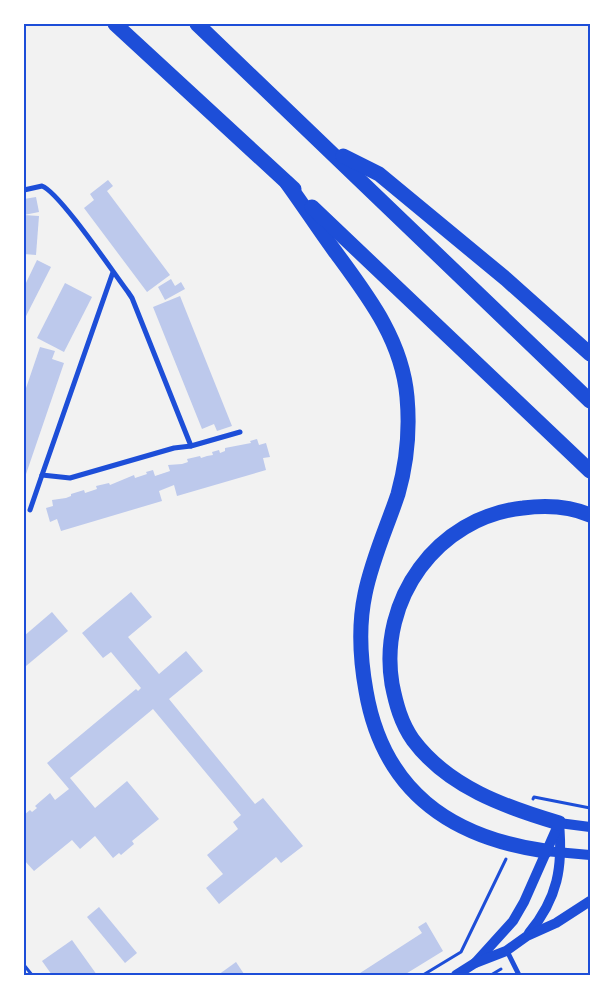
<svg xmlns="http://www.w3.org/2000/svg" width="614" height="999" viewBox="0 0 614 999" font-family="'DejaVu Sans',sans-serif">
<rect width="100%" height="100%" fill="#f2f2f2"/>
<!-- building -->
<g fill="#bdc9ec">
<path d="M108,180L113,186L107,191L170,275L147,292L84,208L94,200L90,194Z"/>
<path d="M36,197L39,212L24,215V199Z"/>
<path d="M24,215L39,216L36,255L24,254Z"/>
<path d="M37,260L51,267L24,320V287Z"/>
<path d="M171,279L175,286L181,282L185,289L165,300L158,287Z"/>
<path d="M65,283L92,297L64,352L37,338Z"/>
<path d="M180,296L232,426L217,431L214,424L202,429L153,307Z"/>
<path d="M40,347L55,351L52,359L64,363L24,480V394Z"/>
<path d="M257,439L259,445L266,443L270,457L263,458L266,470L177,496L174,485L159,491L162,501L61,531L57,519L50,522L46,508L53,506L52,500L66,498L71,496V494L84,490L85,493L97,489L96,486L109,483L110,485L134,475L135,478L147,474L146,472L153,470L155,476L170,471L168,465L182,464L188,462L187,459L200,456L201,458L207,456L213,455L212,452L219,450L220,453L225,451V448L251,443L250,441Z"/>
<path d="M131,592L152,617L128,637L159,674L186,651L203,671L169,699L255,804L263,798L303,846L281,863L276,857L219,904L206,888L223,874L207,855L238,829L233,822L241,815L153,709L70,778L95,808L127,781L159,819L132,841L134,844L121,855L119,853L113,858L95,836L80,849L72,840L34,871L24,860V815L30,810L32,812L37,808L35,806L50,793L55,800L69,789L47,763L136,689L138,691L141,688L111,652L103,658L82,633Z"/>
<path d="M52,612L68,631L26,666L24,663V636Z"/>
<path d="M99,907L137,953L125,963L87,917Z"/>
<path d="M426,922L443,951L404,975H357L422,933L418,927Z"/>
<path d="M72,940L97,975H52L42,961Z"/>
<path d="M236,962L244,974L242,975H218Z"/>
</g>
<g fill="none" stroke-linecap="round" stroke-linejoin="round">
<!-- path -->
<g stroke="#1d4ed8" stroke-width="3">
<path d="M533,799L534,797L590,808"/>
<path d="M24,965L32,975"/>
<path d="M423,975L461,952L506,859"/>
<path d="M491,975L501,969"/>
</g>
<!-- minor -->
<g stroke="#1d4ed8" stroke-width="5">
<path d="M24,190L42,186C59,192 113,272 128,292L132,298L191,446L174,448L70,478L42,475L113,272"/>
<path d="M191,446L240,432"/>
<path d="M30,510L42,475"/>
<path d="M507,951L519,975"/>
</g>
<!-- secondary -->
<g stroke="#1d4ed8" stroke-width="10">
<path d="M559,823L590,827"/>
<path d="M545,851L590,855"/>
<path d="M529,933C558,898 563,867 559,823"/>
<path d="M475,963L513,921L524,902L559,823"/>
<path d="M456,975L475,963L506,951L527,936L556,923L590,901"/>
</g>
<!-- motorway -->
<g stroke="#1d4ed8" stroke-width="15">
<path d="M115,24L294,189"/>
<path d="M197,24L590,401"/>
<path d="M343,156L379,174L506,279L590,354"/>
<path d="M287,183C303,205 318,228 334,250C367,295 402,339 407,397C410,430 407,462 398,494C387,527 372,559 365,594C358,627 360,658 366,691C383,790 449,837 545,851"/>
<path d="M312,207L590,471"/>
<path d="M559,823C505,807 448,787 413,740C401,723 396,704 392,684C378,600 437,517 523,508C546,505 569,506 590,515"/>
</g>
</g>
<!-- border -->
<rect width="614" height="999" fill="none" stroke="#ffffff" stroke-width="50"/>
<rect x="25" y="25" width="564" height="949" fill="none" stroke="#1d4ed8" stroke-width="2"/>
</svg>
